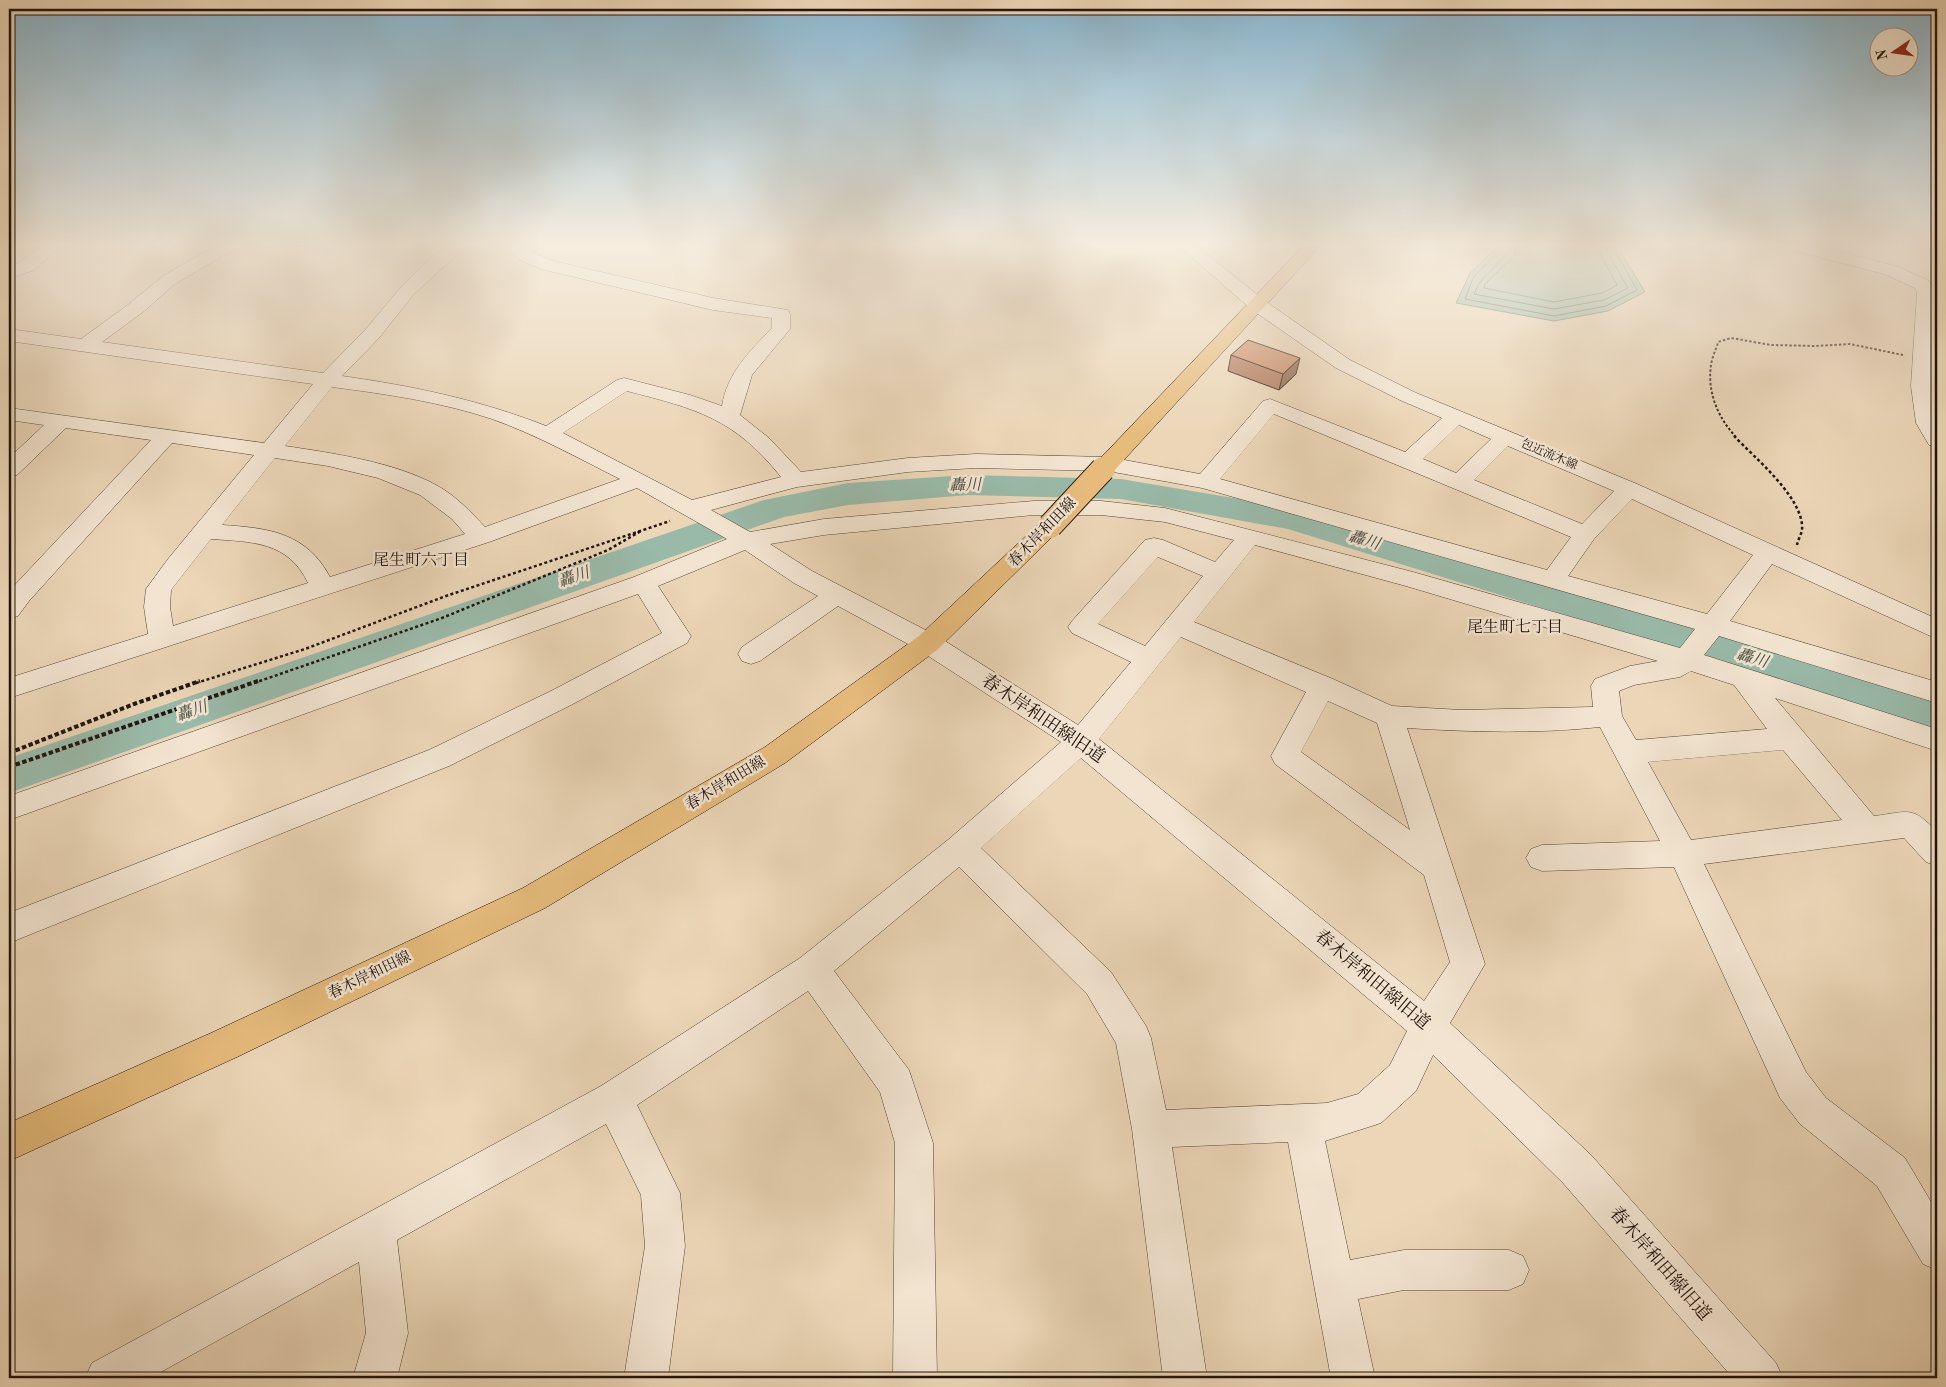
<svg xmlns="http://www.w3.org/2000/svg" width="1946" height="1387" viewBox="0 0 1946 1387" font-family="'Old Standard TT','Noto Serif JP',serif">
<rect width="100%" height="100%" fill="#ebd6b7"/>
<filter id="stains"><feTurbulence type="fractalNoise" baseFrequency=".004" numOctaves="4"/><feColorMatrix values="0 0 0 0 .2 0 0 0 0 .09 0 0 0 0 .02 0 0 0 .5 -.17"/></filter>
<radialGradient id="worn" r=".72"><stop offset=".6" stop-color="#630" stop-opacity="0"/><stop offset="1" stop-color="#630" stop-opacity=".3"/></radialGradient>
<!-- water -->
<path fill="#99baa9" stroke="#69786b" d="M1502,243H1615L1645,292L1608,311L1554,321L1456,303L1470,273Z"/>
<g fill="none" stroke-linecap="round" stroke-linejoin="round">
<!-- shore -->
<g stroke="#5c675c" stroke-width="1">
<path d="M1505,243L1503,248L1474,276L1465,299L1554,316L1606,306L1637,290L1611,243"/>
<path d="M1511,243C1505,265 1481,272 1474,294L1554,309L1604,300L1628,288L1606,250L1605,243"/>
<path d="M1518,243L1514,256L1485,284L1484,288L1554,302L1602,293L1617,285L1599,252L1597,243"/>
</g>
<!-- river -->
<path fill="#99baa9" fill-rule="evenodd" d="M968,475L1121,479L1293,508L1937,699V731L1288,529L1121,499L968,495L848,505L784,517L9,793V758L764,500L848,483Z"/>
<!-- minor casing -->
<g stroke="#534438" stroke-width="1">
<g id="minor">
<path d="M45,243H63L34,270L9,279V268L27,258Z"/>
<path d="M220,243H240L238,247L175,284L143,312L102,342L323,373L365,330L401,287L430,259L452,243H470L413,295L379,338L342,376C413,386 480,400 546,426L617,380L624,378L690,395L722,406C727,373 750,351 772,328V318L713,310L541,269L520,260L500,243H519L532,252L553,261L713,298L788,310L790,314V329L752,375L740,415L769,438L801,472L908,458L976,454L1108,457L1200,474L1263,401L1270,399L1405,452L1442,418L1400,400L1336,368L1251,309L1175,243H1193L1265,301L1350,360L1414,392L1637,484L1937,619V639L1772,564L1730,621L1937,682V703L1719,636L1704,655L1937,729V751L1775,698L1874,816C1909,812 1912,805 1937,832V866L1926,862L1904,838L1704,864L1806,1072L1826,1098L1905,1158L1937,1212V1270L1923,1264L1877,1186L1800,1124L1780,1098L1674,867L1542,871L1531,867L1526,858L1531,849L1542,845L1660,841L1600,727C1536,734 1471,732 1407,728L1485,964L1450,1023L1591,1155L1776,1363L1783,1378H1733L1563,1183L1433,1055L1416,1091L1381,1123L1325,1141L1350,1260L1404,1250H1509L1523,1256L1529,1270L1523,1284L1509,1290H1404L1358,1299L1375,1378H1331L1288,1142L1172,1147L1207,1378H1163L1132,1129L1116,1043L1087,994L959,867L834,971L909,1070L933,1143L937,1378H893L895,1143L880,1092L808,991L637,1105L680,1193L685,1246L668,1378H624L645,1246L641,1195L606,1124L397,1240L408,1333L397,1378H353L366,1333L359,1262L150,1378H85L92,1363L601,1086L800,958L949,839L1061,742L919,650L838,606L760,661L751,664L742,661L738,654L742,647L818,596L794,583L745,550L658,586L691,636L687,643L571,705L449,766L9,943V913L429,750L551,691L662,633L638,594L9,820V796L634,577L727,539L637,488L489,542L9,698V678L148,634L144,607L146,589L168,559L254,455L172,443L29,601L18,616L9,619V592L11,589L151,440L66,428L17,475L9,477V458L44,425L9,420V408L264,443L313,384L9,341V329L81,339L129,304L163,276ZM332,387C386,394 441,402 492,419C537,435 578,458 620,479L485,527C471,512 455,495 436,485C394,462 332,453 285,446ZM627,391C697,409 734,418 781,477L692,500L563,433ZM1274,414L1571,537L1547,570L1220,479ZM1459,425L1491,439L1456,473L1423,459ZM1508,446L1614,491L1582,524L1474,480ZM275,458L328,466L378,478L420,495L452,519L465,534L330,577C306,532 268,528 222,525ZM976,468L1108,471L1202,488L1695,629L1680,648L1413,572L1165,508L1101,501H1034L824,519L750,532L711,510L797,487L908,472ZM1632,499L1753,555L1707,614L1568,576L1594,539ZM1034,515H1101L1165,522L1234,540L1215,562L1163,540L1154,538L1145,540L1072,621L1068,627L1072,633L1131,662L1078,725L937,636L812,571L770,544L824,535ZM211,539C252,542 288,541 308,583L173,626L170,607L171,590ZM1255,545L1406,586L1658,661L1630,666L1595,679L1591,686L1593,707L1461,710L1392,706L1333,679L1194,622ZM1158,557L1203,576L1145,646L1098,624ZM1181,637L1306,692L1271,756L1275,764L1424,875L1450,962L1424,1001L1099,739ZM1691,671L1734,685L1767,729L1636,740L1622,716L1619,691L1634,685L1680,677ZM1328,701L1377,723L1410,830L1301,752ZM1783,750L1842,820L1691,840L1648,762ZM1081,758L1407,1031L1390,1065L1358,1094L1327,1103L1166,1110L1151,1038L1146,1026L1111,972L981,848Z"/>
<path d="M1778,243H1805L1896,266L1929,281L1935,293L1931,386L1937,421V446L1929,445L1916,423L1911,386L1917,293L1915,288L1884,274L1780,247Z"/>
</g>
</g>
<!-- major casing -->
<g stroke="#20140e" stroke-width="1">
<g id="major">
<path d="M1306,243H1323L1111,474L1103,476L1095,474L1092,469L1095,464Z"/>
<path d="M1050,518L1058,521L1062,526L1058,531L937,650L785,763L545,908L237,1057L9,1161V1123L211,1033L523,888L765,747L919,636L1042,521Z"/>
</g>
</g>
<!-- path-far2 -->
<path stroke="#20140e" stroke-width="2" stroke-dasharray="2.5 2" stroke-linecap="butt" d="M1736,437C1718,418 1707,392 1711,365C1712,357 1716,350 1718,342L1731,338L1771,345L1815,346L1850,344L1903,355"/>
<!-- path-far1 -->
<g stroke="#20140e" stroke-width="2.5" stroke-dasharray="3 2.5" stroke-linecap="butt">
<path d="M1734,436C1754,457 1805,499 1802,530C1801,535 1798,540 1797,545"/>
<path d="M196,683L305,649L446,596L670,521"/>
<path d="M254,683L442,618L608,550L641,531"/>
</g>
<!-- path -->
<g stroke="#20140e" stroke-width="4" stroke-dasharray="4.5 2.5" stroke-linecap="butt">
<path d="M9,753L134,704L200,681"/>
<path d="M9,767L258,681"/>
</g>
<!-- minor -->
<use href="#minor" fill="#f2e4d0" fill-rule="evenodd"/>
<!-- major -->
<use href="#major" fill="#e6bb7c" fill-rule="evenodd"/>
<!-- major-bridge casing -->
<g stroke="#20140e" stroke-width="26" stroke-linecap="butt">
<path id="major-bridge" d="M1050,526L1103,469"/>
</g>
<!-- major-bridge -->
<use href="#major-bridge" stroke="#e6bb7c" stroke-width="24"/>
</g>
<!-- wall -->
<path fill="#b2795b" stroke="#20140e" d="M1231,355L1296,374L1279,390L1228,371Z"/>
<!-- shaded-wall -->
<path fill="#91634a" stroke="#20140e" d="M1300,358L1296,374L1279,390L1283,374Z"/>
<!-- building -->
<path fill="#cf8d6a" stroke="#20140e" d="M1248,340L1300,358L1283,374L1231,355Z"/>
<!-- sky -->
<linearGradient id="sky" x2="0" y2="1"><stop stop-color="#88b6cf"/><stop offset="0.56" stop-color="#f6eddf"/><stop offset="1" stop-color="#f6eddf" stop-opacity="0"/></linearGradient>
<rect width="1946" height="437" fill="url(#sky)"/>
<g text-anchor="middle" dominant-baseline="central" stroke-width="5" stroke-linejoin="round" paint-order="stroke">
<!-- far-street labels -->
<g font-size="12" fill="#20140e" stroke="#f2e4d0">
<text transform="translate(1549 455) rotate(23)">包近流木線</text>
</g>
<!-- street labels -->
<g font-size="15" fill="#20140e" stroke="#f2e4d0">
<text transform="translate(1043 533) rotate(-46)">春木岸和田線</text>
<text transform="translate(726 784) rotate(-31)">春木岸和田線</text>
<text transform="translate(370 976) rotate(-26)">春木岸和田線</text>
</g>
<!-- water labels -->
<g font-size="16" font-style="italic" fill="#4a4e44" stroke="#f2e4d0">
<text transform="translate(965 486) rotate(-2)">轟川</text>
<text transform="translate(1364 541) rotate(17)">轟川</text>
<text transform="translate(574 578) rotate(-19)">轟川</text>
<text transform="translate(1752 659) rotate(17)">轟川</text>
<text transform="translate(192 712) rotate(-19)">轟川</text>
</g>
<!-- neighbourhood labels -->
<g font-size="16" fill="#20140e" stroke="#f2e4d0">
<text x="421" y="561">尾生町六丁目</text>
<text x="1515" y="628">尾生町七丁目</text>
</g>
<!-- near-street labels -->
<g font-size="18" fill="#20140e" stroke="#f2e4d0">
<text transform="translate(1043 719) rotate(34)">春木岸和田線旧道</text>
<text transform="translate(1372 980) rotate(40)">春木岸和田線旧道</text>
<text transform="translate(1660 1264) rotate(49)">春木岸和田線旧道</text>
</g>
</g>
<!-- margin -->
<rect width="1946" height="1387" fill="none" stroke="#ebd6b7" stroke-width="30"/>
<rect x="10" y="10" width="1926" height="1367" fill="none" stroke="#20140e" stroke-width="2.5"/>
<rect x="15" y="15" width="1916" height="1357" fill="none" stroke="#20140e"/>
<!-- north arrow -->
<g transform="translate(1894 52) rotate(257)"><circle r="24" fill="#f2e4d0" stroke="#9e9182"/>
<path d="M0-4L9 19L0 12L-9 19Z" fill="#8f2418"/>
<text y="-8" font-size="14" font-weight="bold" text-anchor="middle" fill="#20140e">N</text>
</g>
<rect width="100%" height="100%" filter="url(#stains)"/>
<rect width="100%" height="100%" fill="url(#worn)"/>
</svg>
